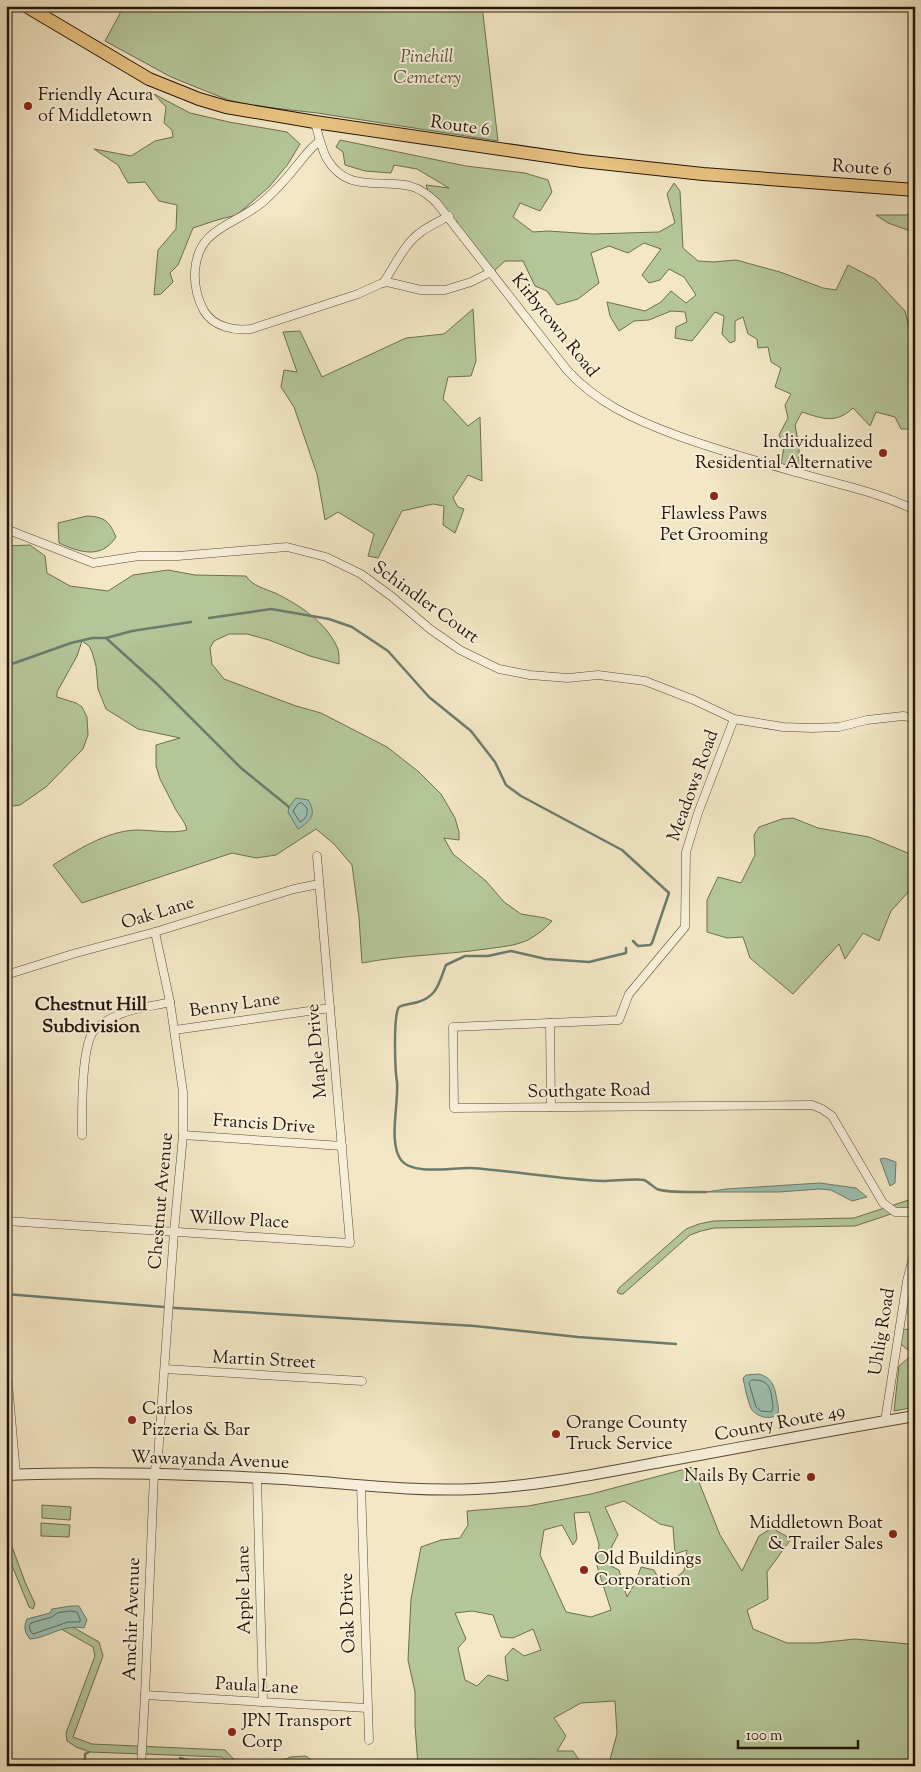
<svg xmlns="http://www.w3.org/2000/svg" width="921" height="1772" viewBox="0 0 921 1772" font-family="'Sorts Mill Goudy',serif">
<rect width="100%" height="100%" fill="#f3e7c5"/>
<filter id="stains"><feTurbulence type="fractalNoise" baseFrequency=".004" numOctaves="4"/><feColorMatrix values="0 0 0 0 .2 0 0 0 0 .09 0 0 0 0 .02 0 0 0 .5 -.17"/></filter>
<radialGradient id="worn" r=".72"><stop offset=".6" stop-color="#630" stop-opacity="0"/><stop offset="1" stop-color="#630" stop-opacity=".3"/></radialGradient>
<!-- green -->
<g fill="#b5c79a" stroke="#6c6e51" fill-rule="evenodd">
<path d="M124,6H482L498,141L317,113L256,106L228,100L171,77L105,41Z"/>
<path d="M154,94L190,113L229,122L287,132L300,144L288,164L269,187L237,215L217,220L193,228L178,265L170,273L173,282L161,294L154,295L158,250L176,229L177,205L159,201L145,182L128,183L118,165L94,149L131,156L155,141L173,137L172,130L164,123L166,107Z"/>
<path d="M340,140L466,166L525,173L548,180L552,192L540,211L520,203L513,217L533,232L548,231L593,234L659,232L675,223L667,194L674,183L680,191L683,248L698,261L714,262L736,260L780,272L823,288L836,290L848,265L875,279L905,311L912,339L915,343V429H901L895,417L876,412L870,426L853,408C836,424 823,419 802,412L795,425L799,446V469L781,464L784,447L779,435L788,418L785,405L791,394L775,387L781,368L771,362L768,347L758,348L757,339L748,334L743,317L735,321V341L730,343L722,334L724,316L715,312L692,341L675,338L676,327L687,322L685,312L671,311L649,320L634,321L619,331L610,316L607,302L645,311L661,302L671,291L686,303L696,295L684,277L669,269L660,280L649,283L642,275L661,249L644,243L628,253L609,246L591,253L599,283L578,299L557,305L547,291L535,286L523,261H505L493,272L459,230L457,221C437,212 433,207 426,185L449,188L417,169L394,165L391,173L365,171L345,165L343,152L336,147Z"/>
<path d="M915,209V242L913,232L888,223L876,215H907Z"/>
<path d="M473,309L476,361L471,376L448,377L443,399L468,426L480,417L482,481L468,475L453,498L458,507L464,509L455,533L443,525L444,506L433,504L402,511L378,558L368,556L374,534L338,512L325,520L317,474L294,407L281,387L284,370L297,372L283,332L300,331L322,377L406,338L444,334Z"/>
<path d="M87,516C105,517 109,521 116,537C101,560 79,552 59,543L58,523Z"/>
<path d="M30,545L45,556L47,573L70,586L108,591L133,575L168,570L195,575L246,576C252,586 266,589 275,593C300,605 327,623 338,649C339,654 339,659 339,664L310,656L269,640L247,634H229L214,641L210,648L212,664L224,679L296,706L321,713L387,747L419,772L441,794L455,818L459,832V840L444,838L453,854L486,881L504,902L521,914L545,918L552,921C545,929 537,935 528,940C515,946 500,947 486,949C445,955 403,955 362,963L359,918L352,865L334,844L316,829L276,855L256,858L232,853L82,903L53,865C77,850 107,831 136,830C153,830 170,834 187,830L185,824L176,810L160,779L156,766V745L180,738L138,729L106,709L98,689L96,666L92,652L89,646L82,641L77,656L57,692V697L76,703L82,707L87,717L88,735L83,749L46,787L20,805L6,807V546Z"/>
<path d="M793,818L818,828L869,837L915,856V888H912L891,911L879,941L863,933L845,959L839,944L793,994L750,958L743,937L727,938L707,932V900L718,877L741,883L755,855L754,835L759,827L782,819Z"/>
<path d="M915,1198V1206L855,1226L714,1228L701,1231L690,1235L623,1294H620L617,1292L619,1288L686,1229L699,1224L713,1221L854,1218Z"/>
<path d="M907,1329L915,1331V1407L894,1411L899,1366L913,1354L897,1341L898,1331Z"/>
<path d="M693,1467L720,1535L742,1571L759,1536L772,1528L791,1539L767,1572L768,1599L747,1610L753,1629L787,1643H817L855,1639L909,1644L915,1650V1766H597L609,1763L617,1734L615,1701L581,1703L554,1718L566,1736L557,1751H573L583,1766H418L415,1725V1692L408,1660L411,1599L421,1547L441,1540L460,1538L468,1525L467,1511L528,1506L591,1494ZM624,1501L660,1524L673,1527L675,1554L687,1550L684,1571L663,1588L654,1570L641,1567L636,1581L627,1597L619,1570L609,1565L612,1546L618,1535L605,1507ZM589,1512L599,1544L597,1566L611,1610L591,1617L566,1612L540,1555L544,1530L562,1525L573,1545L577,1539L574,1513ZM472,1611L493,1615L501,1637L513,1638L533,1629L541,1650L524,1656L513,1648L505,1657L508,1681L488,1675L477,1686L465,1680L458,1648L466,1639L455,1613Z"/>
<path d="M6,1482L9,1489L11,1544L25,1582L35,1604L33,1609L29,1607L6,1551Z"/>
<path d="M42,1505L71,1507L70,1520L42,1518Z"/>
<path d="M41,1523L70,1525L69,1537L41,1536Z"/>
<path d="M60,1620L99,1642L103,1656L73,1737L92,1744L225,1750L240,1766H231L222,1757L90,1752L76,1747L67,1741L66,1733L95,1656L93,1647L56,1626Z"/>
<path d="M306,1756L319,1766H307L304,1763L292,1764L289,1766H274L290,1757Z"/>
</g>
<!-- water -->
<g fill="#9cc0b1" stroke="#6b7c6d">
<path d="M296,798L308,800C317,814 311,821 298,829L288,812L289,807Z"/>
<path d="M884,1158L896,1162L895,1183L890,1186L880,1159Z"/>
<path d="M820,1183L856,1188L867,1197L852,1201L831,1190L819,1189L779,1192H706L726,1189Z"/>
<path d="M759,1374C773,1378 775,1388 777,1401C778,1404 779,1410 778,1413C772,1422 754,1416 751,1408C747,1399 745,1388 743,1378L746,1375Z"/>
<path d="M71,1606H79L87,1620L84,1628C79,1627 73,1627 68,1628C55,1630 44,1638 30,1639C25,1633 23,1627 27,1619L50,1613L52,1609Z"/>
</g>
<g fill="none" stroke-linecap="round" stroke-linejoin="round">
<!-- shore -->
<g stroke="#5f6a5c" stroke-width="1">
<path d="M302,803L307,808C308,814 306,819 300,822L293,811L298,804Z"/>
<path d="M752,1380C772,1379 771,1392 773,1408L771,1412L761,1411L756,1407L749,1383Z"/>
<path d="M71,1611L77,1612L80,1619V1622H68L33,1634L31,1632L29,1626L31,1623L52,1617L57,1613Z"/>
</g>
<!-- stream -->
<g stroke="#6b7c6d" stroke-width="2.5">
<path d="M893,6L915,12"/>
<path d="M209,618L271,609L329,619L352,627L388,651L429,697L471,731L495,762L506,785L521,796L622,850L669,893L652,943L650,945L638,946L633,941"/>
<path d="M106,638L157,684L241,768L289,807"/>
<path d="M6,666L71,643L92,638H106L132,631L191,622"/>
<path d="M626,948V953L589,962L546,959L511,951L506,952L488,956H465L446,965C439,982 438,996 418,1002C412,1004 405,1004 399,1007C393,1015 395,1070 397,1082C399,1103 388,1142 401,1160C413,1176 454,1167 471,1168C515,1171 559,1179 603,1181C613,1181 637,1178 644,1180C649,1182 653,1187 657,1189C667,1193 694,1192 706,1192"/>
<path d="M6,1294L176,1308L475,1326L578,1337L676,1344"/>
<path d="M180,1758L194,1762L215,1764L216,1766"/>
<path d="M85,1766V1754L89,1752"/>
<path d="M276,1766L279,1761L285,1760L298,1766"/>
</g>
<!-- minor casing -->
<g stroke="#564a37" stroke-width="9">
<g id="minor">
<path d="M315,122C318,134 321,148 327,159C347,193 379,179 410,186C421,189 428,195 436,202L567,370C596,402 633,419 673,434C718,451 764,463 810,476C846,486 882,494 915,510"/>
<path d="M320,141C309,148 303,159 294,169C286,179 276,190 266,199C238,226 198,225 195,271C194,285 197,298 204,311C214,327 234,331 251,329L358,294L380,284L387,282L421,290H445L471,282L491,272"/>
<path d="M383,283C395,266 404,244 421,232C429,226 440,221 449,216"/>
<path d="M6,529L93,563L139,556H178L287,547L326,557L361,574L391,596L430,629L460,650L499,669L530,675L568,678L598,675L645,681L694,700L734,719L783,727L812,728L839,727L867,720L903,716L915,718"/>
<path d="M734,719L698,813L686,852L685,927L629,994L619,1020L453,1027L454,1108L812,1105L822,1109L832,1116L883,1203L895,1212H915"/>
<path d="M6,975L76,953L155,932L294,889L319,884"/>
<path d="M550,1023L551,1107"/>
<path d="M175,1030L330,1008"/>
<path d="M82,1135C82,1113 81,1049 93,1032C99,1024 109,1019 118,1015C132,1008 155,1006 170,1002"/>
<path d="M183,1135L342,1146"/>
<path d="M6,1221L350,1243L317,856"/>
<path d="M6,1361L16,1474"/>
<path d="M165,1369L362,1381"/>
<path d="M885,1421L907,1281L915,1249"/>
<path d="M257,1478L263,1702"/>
<path d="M361,1485L369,1740"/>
<path d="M145,1695L367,1708"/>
<path d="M141,1766L145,1695L154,1474L158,1457L174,1232L183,1135V1092L170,1002L155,932"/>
</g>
</g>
<!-- tertiary casing -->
<g stroke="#564a37" stroke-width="12">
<path id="tertiary" d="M6,1475C98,1471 190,1474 282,1479C346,1483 411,1492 475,1489C539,1486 603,1473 666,1461C749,1446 832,1430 915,1416"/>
</g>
<!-- primary casing -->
<g stroke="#221508" stroke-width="14">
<path id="primary" d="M26,6L149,79L199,99L226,107L315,122L582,161L703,174L915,190"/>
</g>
<!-- minor -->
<use href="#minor" stroke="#f7efd9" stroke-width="8"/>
<!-- tertiary -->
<use href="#tertiary" stroke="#f7efd9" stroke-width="10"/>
<!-- primary -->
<use href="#primary" stroke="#eac482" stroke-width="12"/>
</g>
<!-- markers -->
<g fill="#8f2418" stroke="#f7efd9" stroke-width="2">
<circle cx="28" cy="106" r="5"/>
<circle cx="883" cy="453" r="5"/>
<circle cx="714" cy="496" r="5"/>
<circle cx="132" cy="1420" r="5"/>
<circle cx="556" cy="1434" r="5"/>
<circle cx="811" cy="1477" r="5"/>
<circle cx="893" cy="1534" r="5"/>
<circle cx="584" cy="1570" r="5"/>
<circle cx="232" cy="1732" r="5"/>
</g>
<g text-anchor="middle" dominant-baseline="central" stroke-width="4" stroke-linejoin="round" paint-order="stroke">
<!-- park labels -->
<g font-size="18" font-style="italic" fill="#55533b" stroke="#f7efd9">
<text x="427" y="58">Pinehill<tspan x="427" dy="21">Cemetery</tspan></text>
</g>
<!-- poi labels -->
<g font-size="18" fill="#221508" stroke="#f7efd9" text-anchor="start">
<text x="38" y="96">Friendly Acura<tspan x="38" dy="21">of Middletown</tspan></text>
<text x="873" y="443" text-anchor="end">Individualized<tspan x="873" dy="21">Residential Alternative</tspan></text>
<text x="714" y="515" text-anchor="middle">Flawless Paws<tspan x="714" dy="21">Pet Grooming</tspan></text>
<text x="142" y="1410">Carlos<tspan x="142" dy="21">Pizzeria &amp; Bar</tspan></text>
<text x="566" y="1424">Orange County<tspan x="566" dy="21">Truck Service</tspan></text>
<text x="801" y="1477" text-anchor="end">Nails By Carrie</text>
<text x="883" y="1524" text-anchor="end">Middletown Boat<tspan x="883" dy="21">&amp; Trailer Sales</tspan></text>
<text x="594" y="1560">Old Buildings<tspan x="594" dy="21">Corporation</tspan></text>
<text x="242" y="1722">JPN Transport<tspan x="242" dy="21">Corp</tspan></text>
</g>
<!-- street labels -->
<g font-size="18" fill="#221508" stroke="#f7efd9">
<text transform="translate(460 127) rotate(8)">Route 6</text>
<text transform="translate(862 169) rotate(4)">Route 6</text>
<text transform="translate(554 326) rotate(51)">Kirbytown Road</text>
<text transform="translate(425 603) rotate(36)">Schindler Court</text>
<text transform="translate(694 786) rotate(-70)">Meadows Road</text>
<text transform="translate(158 914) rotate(-17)">Oak Lane</text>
<text transform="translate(235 1006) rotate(-8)">Benny Lane</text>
<text transform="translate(318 1051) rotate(-95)">Maple Drive</text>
<text transform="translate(589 1092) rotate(-1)">Southgate Road</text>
<text transform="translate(264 1125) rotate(4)">Francis Drive</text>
<text transform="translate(162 1201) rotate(-85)">Chestnut Avenue</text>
<text transform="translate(239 1221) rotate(3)">Willow Place</text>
<text transform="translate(883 1332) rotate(-81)">Uhlig Road</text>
<text transform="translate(264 1361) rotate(3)">Martin Street</text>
<text transform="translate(780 1424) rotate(-11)">County Route 49</text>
<text transform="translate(210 1461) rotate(2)">Wawayanda Avenue</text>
<text transform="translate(245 1590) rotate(-91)">Apple Lane</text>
<text transform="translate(349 1613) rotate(-92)">Oak Drive</text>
<text transform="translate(133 1619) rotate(-88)">Amchir Avenue</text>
<text transform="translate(257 1687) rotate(3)">Paula Lane</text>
</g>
<!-- neighbourhood labels -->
<g font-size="19" font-weight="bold" fill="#221508" stroke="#f7efd9">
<text x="91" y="1005">Chestnut Hill<tspan x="91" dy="22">Subdivision</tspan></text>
</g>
</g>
<!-- margin -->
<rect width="921" height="1772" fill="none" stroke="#f3e7c5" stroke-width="25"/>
<rect x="8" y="8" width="906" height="1757" fill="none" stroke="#221508" stroke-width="2.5"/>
<rect x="12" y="12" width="896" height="1747" fill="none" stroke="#221508"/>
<!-- scale -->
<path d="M738 1740v8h120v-8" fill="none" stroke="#221508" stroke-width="2.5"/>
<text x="746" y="1740" font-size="15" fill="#221508" stroke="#f7efd9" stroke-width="4" paint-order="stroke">100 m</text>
<rect width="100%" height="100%" filter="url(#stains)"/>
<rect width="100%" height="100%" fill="url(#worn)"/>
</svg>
